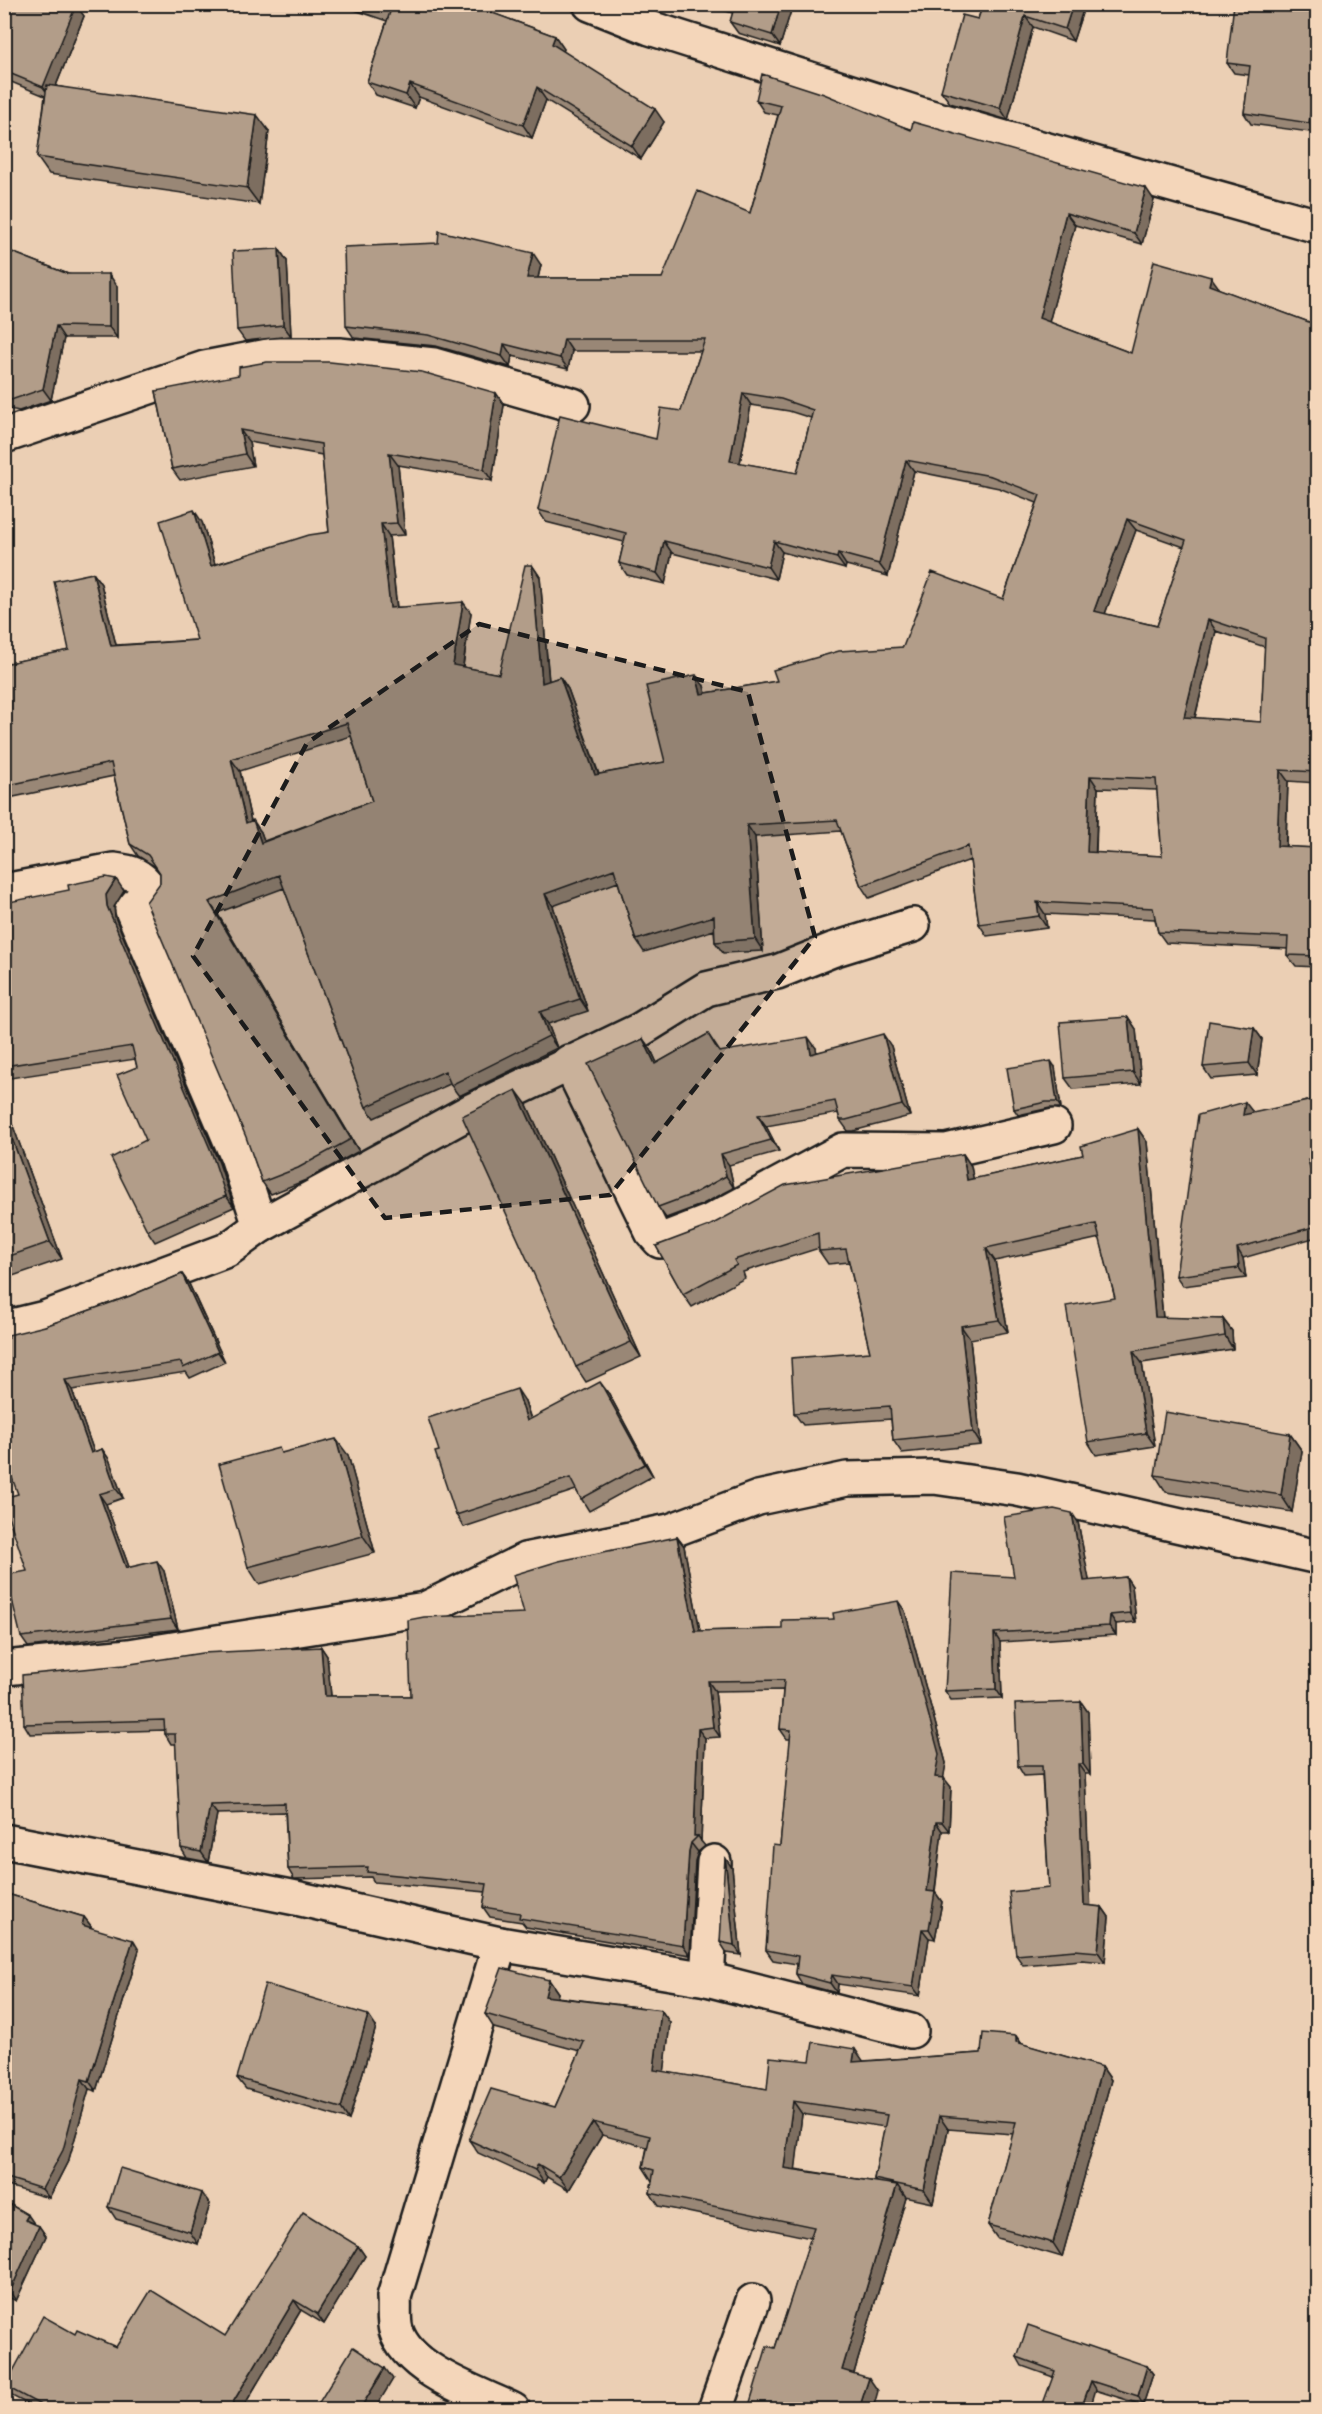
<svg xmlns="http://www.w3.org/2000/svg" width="1322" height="2414" viewBox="0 0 1322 2414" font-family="'Balsamiq Sans',sans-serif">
<rect width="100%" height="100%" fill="#ebcfb4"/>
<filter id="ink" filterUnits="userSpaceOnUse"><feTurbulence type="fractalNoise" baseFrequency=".0167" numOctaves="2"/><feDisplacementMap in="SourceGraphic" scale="12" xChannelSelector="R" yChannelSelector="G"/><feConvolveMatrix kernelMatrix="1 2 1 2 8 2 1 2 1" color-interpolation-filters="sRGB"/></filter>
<g filter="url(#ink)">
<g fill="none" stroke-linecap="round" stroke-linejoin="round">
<!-- minor casing -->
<g stroke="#1c1c1c" stroke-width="38">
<g id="minor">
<path d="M590,4L650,28L923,115L1318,226"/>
<path d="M4,436L205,368L273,355H339L434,365L573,405"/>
<path d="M4,891L114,870C131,872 140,874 150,889L132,910L237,1156L260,1226L227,1250L45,1318L4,1328"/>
<path d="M569,1062L652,1232L660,1241L709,1222L843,1150L946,1151L1054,1126"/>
<path d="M260,1226L471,1111L640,1030L706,989L777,972L832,950L913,925"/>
<path d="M4,1668L129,1656L425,1609L525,1560L670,1531L758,1498L847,1479L934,1477L1017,1489L1318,1557"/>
<path d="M4,1841L296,1898L500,1944L707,1979L911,2031"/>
<path d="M500,1944L394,2297C395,2307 393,2320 396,2330C408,2371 478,2393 513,2410"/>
<path d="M707,1979L714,1862"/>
<path d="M715,2410L753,2301"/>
</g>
</g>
<!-- minor -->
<use href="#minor" stroke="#f4d6ba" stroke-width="33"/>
</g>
<!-- wall -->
<g fill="#998776" stroke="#1c1c1c" stroke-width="1.5" fill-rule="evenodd">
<path d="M4,4H77L76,5L84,16L56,86L269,131L259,204L49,174L37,157L45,96L4,79Z"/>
<path d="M337,4H468L555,36L564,49L563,51L664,122L641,159L546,100L532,138L419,97L415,108L376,95L367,82L387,21Z"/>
<path d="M701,4H793L780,46L738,33L730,22L733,13Z"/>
<path d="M983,4H1082L1084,7L1073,41L1033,27L1008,120L950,103L941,91L978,19Z"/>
<path d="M1317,4V133L1251,124L1244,113L1249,75L1234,73L1227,63Z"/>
<path d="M756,100L911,130L1154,200L1142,244L1075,225L1049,322L1131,353L1219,288V289L1317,325V783L1288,781L1286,847L1317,848V967L1296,966L1287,955L1288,949L1166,943L1158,932L1155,919L1045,914L1047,928L987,936L979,924L970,860L869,898L861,886L841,831L755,837L763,951L723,953L715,942L714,930L644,952L636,940L618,882L553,906L588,1011L548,1024L557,1048L459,1096L450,1084L374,1118L366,1107L284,888L217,913L359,1151L306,1180L271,1194L262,1182L160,883V873L156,867L138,856L130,844L114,776L4,799V664L69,650L93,573L101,584L116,645L197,640L202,522L215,564L329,532L322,455L249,442L253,466L180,480L172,469L156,391L496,393L504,405L492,481L398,465L405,535L389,536L397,607L471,613L463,667L499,674L532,565L540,577L549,681L560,677L568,689L599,774L665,762L704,686L706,693L777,681L903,647L1003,599L1037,503L999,488L914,471L888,576L846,565L845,569L782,552L776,579L672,553L665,584L627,575L619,563L624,542L546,522L538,510L656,439L681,411L701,351H572L568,369L512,356L510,367L436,346L354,338L346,326L541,265L538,278H662L750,213L778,115L764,112ZM751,405L789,411L811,418L797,473L740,463ZM1136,530L1184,547L1157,626L1105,614ZM1216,631L1265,647L1261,722L1195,718ZM351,736L372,801L264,841L261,832L251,821L240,771ZM1098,788L1157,790L1162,856L1096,853Z"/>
<path d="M4,249L68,274L117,286V338H64L51,400L19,411L4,408Z"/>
<path d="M279,249L287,261L291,336L245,341L237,330Z"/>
<path d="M124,891L114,907L115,917L219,1163L234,1207L155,1242L147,1230L146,1140L137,1067L135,1059L4,1079V903Z"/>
<path d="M1128,1017L1136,1029L1141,1084L1073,1089L1065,1078Z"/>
<path d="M1254,1028L1262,1039L1257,1075L1211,1079L1203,1067Z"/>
<path d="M708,1034L720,1052L816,1048V1052L891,1046L910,1116L853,1131H848L840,1120L838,1113L766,1126L779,1151L729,1165L734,1188L701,1205L666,1218L658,1207L643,1039L651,1050L657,1063Z"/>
<path d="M1055,1067L1061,1108H1050L1018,1115L1014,1109Z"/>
<path d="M1317,1099V1169L1315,1170L1317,1180V1237L1243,1258L1246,1278L1183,1286L1176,1276L1252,1111L1251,1114Z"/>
<path d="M527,1105L641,1357L586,1382L576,1367Z"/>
<path d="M4,1113L13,1126L62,1259L4,1279Z"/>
<path d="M1138,1129L1147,1142L1163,1318L1223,1319L1232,1331L1233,1349L1142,1363L1155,1446L1096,1455L1088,1442L1115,1298L1100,1238L995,1261L1008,1332L970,1339L981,1445L902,1453L893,1440L891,1419L803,1425L794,1413L870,1352L849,1262L828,1264L819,1251V1248L743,1272L745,1278L692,1307L683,1294L656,1246L963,1154L971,1166L973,1179L1083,1155Z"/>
<path d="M182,1274L189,1284L225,1362L190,1378L186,1372L72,1390L94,1452L102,1449L109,1459L123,1498L106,1504L129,1567L164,1571L178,1629L28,1647L21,1637L27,1571L18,1494L45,1326L130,1296Z"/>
<path d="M609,1394L653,1476L589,1511L576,1490L464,1527L456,1515L439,1451L525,1401L531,1419Z"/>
<path d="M1290,1434L1302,1451L1292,1512L1166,1492L1155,1475Z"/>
<path d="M283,1453L348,1455L375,1553L259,1584L248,1567Z"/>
<path d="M1078,1522L1089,1581L1126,1577L1132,1586L1136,1622L1116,1624V1635L1000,1642L1002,1698L951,1700L945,1691L1014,1577Z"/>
<path d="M677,1537L684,1546L700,1631L782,1629L834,1619L905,1611L946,1763L943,1778L951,1787L949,1831H942L935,1892L942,1902L935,1939L929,1938L920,1996L838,1984L837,1993L802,1984L796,1974L797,1964L773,1960L766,1950L780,1846L791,1739H787L780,1729L783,1690L715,1691L720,1737L705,1738L701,1841L705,1846L698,1852L695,1861L690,1955L526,1927L522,1922L490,1917L483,1907L486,1892L374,1882L371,1877L294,1879L288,1869L285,1812L217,1814L208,1862L187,1858L181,1848L176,1744H171L165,1734V1730L30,1734L24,1724L321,1647L327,1656L331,1696H411L524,1613Z"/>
<path d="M1081,1702L1088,1712L1090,1774H1085L1090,1906L1102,1907L1109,1917L1105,1962L1082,1960L1023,1965L1016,1955L1049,1888L1042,1775L1024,1776L1018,1766Z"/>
<path d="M732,1868L741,1955L727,1953L720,1942Z"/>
<path d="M4,1893L84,1917L91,1926V1928L139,1950L96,2091L89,2089L69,2159L49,2198L4,2185Z"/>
<path d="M549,1980L558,1993L557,1997L661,2010L670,2023L664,2072L767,2089L810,2061H863L981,2053L1016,2036L1022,2044L1102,2067L1111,2080L1062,2257L997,2238L988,2225L1013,2134L948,2129L933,2203L905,2197L906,2198L854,2373L878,2391L775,2348L811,2238L659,2206L650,2193L652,2181L643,2167L647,2147L602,2135L569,2190L547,2177L544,2183L478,2153L469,2140L555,2107L580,2051L494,2028L485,2014ZM802,2114L885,2127L874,2179L876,2182L795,2169Z"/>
<path d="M376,2027L349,2120L246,2089L237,2078Z"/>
<path d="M4,2201L28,2215L34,2224L39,2226L46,2236L16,2301L4,2295Z"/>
<path d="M210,2204L198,2244L116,2219L108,2207Z"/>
<path d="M358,2246L365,2256L324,2324L301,2310L242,2409H37L12,2396L5,2386L75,2334L116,2347L225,2336Z"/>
<path d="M1017,2357L1147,2366L1153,2374L1143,2405L1053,2377L1022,2366Z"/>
</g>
<!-- shaded-wall -->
<g fill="#7d6e60" stroke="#1c1c1c" stroke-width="1.5">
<path d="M68,4H77L76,5L84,16L51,98L43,87Z"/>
<path d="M781,4H793L780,46L772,35Z"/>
<path d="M1073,4H1082L1084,7L1073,41L1065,29Z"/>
<path d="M1025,16L1033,27L1008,120L1000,108Z"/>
<path d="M555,36L564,49L561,57L552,44Z"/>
<path d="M1316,75L1317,77V133L1309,123Z"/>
<path d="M410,84L419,97L415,108L406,95Z"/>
<path d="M537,87L546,100L532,138L523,125Z"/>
<path d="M655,109L664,122L641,159L632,146Z"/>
<path d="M257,115L269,131L259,204L247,188Z"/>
<path d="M1146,188L1154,200L1142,244L1134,233Z"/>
<path d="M1066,213L1075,225L1047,330L1039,318Z"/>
<path d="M279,249L287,261L291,336L283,325Z"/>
<path d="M533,253L541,265L535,290L527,278Z"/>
<path d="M109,274L117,286V338L109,327Z"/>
<path d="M1211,277L1219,288L1217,297L1209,285Z"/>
<path d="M56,326L64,338L51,400L43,389Z"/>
<path d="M564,339L572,351L568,369L560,358Z"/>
<path d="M504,344L512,356L510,367L502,356Z"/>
<path d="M496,393L504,405L492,481L484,469Z"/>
<path d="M743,393L751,405L738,473L730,461Z"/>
<path d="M240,430L249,442L253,466L245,454Z"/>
<path d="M389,453L398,465L405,535L397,523Z"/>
<path d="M906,460L914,471L888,576L879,564Z"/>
<path d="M1317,495V516L1313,509Z"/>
<path d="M194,510L202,522L219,577L211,566Z"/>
<path d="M1127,519L1136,530L1102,622L1094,611Z"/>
<path d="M381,524L389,536L398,620L390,608Z"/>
<path d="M664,541L672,553L665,584L657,573Z"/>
<path d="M774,541L782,552L776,579L768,567Z"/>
<path d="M838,553L846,565L845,569L837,558Z"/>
<path d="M532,565L540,577L550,695L542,683Z"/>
<path d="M93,573L101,584L119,657L111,646Z"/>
<path d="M463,602L471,613L461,677L453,665Z"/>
<path d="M1208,619L1216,631L1192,729L1184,717Z"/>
<path d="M696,675L704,686L709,706L701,694Z"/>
<path d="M560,677L568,689L603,787L595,775Z"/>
<path d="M231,759L240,771L254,835L246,823Z"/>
<path d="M1280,770L1288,781L1285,858L1277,846Z"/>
<path d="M1090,776L1098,788L1095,864L1087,852Z"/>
<path d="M253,820L261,832L269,854L261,843Z"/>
<path d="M747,825L755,837L763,951L755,939Z"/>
<path d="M116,879L124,891L114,907L115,917L219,1163L234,1207L226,1196L107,906L106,895Z"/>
<path d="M545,894L553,906L588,1011L580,999Z"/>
<path d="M209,902L217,913L359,1151L351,1139Z"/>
<path d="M1037,902L1045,914L1047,928L1039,916Z"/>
<path d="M540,1012L548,1024L557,1048L549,1036Z"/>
<path d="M1128,1017L1136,1029L1141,1084L1133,1072Z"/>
<path d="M1254,1028L1262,1039L1257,1075L1249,1063Z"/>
<path d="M883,1034L891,1046L910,1116L902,1105Z"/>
<path d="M808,1037L816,1048L819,1065L811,1054Z"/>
<path d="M643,1039L651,1050L663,1076L655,1064Z"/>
<path d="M1051,1061L1055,1067L1061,1108L1057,1102Z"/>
<path d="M516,1090L527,1105L641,1357L631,1342Z"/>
<path d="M1245,1102L1252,1111L1250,1125L1243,1115Z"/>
<path d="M4,1113L13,1126L62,1259L50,1242L4,1117Z"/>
<path d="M758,1115L766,1126L779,1151L771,1140Z"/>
<path d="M1138,1129L1147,1142L1164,1330L1155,1317Z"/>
<path d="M721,1154L729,1165L734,1188L726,1176Z"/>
<path d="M963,1154L971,1166L976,1193L967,1180Z"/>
<path d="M1308,1160L1315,1170L1317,1180V1194Z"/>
<path d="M986,1248L995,1261L1008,1332L999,1320Z"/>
<path d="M1237,1248L1243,1258L1246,1278L1239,1268Z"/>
<path d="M182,1274L189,1284L225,1362L218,1352Z"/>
<path d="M1223,1319L1232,1331L1233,1349L1225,1336Z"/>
<path d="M961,1326L970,1339L981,1445L973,1432Z"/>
<path d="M1133,1351L1142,1363L1155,1446L1146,1433Z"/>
<path d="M65,1380L72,1390L98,1463L91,1453Z"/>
<path d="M600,1382L609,1394L653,1476L645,1464Z"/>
<path d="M517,1389L525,1401L535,1433L527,1421Z"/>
<path d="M1290,1434L1302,1451L1292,1512L1281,1495Z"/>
<path d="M336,1439L348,1455L375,1553L363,1536Z"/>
<path d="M102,1449L109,1459L123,1498L116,1489Z"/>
<path d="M99,1494L106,1504L133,1578L126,1568Z"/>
<path d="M1072,1513L1078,1522L1091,1590L1084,1581Z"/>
<path d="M677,1537L684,1546L702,1641L695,1631Z"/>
<path d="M157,1561L164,1571L178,1629L171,1619Z"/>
<path d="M1126,1577L1132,1586L1136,1622L1130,1613Z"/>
<path d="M898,1601L905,1611L946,1763L942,1787L935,1777Z"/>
<path d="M1110,1615L1116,1624V1635L1109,1626Z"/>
<path d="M994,1633L1000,1642L1002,1698L996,1689Z"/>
<path d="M321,1647L327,1656L332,1706L325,1696Z"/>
<path d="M708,1681L715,1691L720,1737L713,1727Z"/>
<path d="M1081,1702L1088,1712L1090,1774L1083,1764Z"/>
<path d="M698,1729L705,1738L701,1841L698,1836H694Z"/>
<path d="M1078,1764L1085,1774L1091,1915L1084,1905Z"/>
<path d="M944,1778L951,1787L949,1831L942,1822Z"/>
<path d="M210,1805L217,1814L208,1862L201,1852Z"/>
<path d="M936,1822L942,1831L934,1897L935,1892L942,1902L935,1939L929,1929L927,1891Z"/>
<path d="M691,1843L698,1852L695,1861L690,1955L683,1945L689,1851Z"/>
<path d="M725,1857L732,1868L741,1955L734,1945Z"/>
<path d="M1102,1907L1109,1917L1105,1962L1098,1952Z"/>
<path d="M84,1917L91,1926L89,1935L82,1925Z"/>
<path d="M922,1929L929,1938L920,1996L913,1987Z"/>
<path d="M133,1940L139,1950L96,2091L89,2081Z"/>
<path d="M832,1975L838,1984L837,1993L830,1983Z"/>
<path d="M549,1980L558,1993L554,2009L545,1996Z"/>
<path d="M661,2010L670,2023L663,2083L654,2070Z"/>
<path d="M368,2015L376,2027L349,2120L341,2108Z"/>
<path d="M1016,2036L1025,2049L1016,2042Z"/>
<path d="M855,2049L864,2062H853Z"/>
<path d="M1102,2067L1111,2080L1062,2257L1053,2243Z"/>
<path d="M82,2079L89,2089L69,2159L49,2198L42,2189Z"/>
<path d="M793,2101L802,2114L794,2181L784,2168Z"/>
<path d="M939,2116L948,2129L933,2203L924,2190Z"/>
<path d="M593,2122L602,2135L569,2190L559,2177Z"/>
<path d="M538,2164L547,2177L544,2183L535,2170Z"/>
<path d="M897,2185L906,2198L851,2383L842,2370Z"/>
<path d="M202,2193L210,2204L198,2244L190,2232Z"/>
<path d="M28,2215L35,2225L25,2220Z"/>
<path d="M39,2226L46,2236L16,2301L10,2292Z"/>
<path d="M358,2246L365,2256L324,2324L317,2314Z"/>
<path d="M294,2300L301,2310L242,2409H229Z"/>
<path d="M1147,2366L1153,2374L1143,2405L1138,2396Z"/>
<path d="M385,2368L393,2379L375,2409H360Z"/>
<path d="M869,2378L878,2391L873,2409H859Z"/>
<path d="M1091,2381L1096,2389L1090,2409H1081Z"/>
</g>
<!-- building -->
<g fill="#b29d89" stroke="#1c1c1c" stroke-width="1.5" fill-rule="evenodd">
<path d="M4,4L76,5L43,87L4,71Z"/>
<path d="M366,4H468L555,36L552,44L655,109L632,146L537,87L523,125L410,84L406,95L367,82L390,12Z"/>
<path d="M735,4H781L772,35L730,22Z"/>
<path d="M983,4H1073L1065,29L1025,16L1000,108L941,91L962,15L978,19Z"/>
<path d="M1234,4H1317V75H1316L1309,123L1244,113L1250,66L1227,63Z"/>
<path d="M762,74L824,94L911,130L913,122L1146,188L1134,233L1066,213L1039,318L1131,353L1154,261L1211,277L1209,285L1317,325V495L1313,509L1317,511V772L1280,770L1277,846L1317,848V956L1287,955L1288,937L1158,932L1153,908L1037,902L1039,916L979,924L968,846L861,886L837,820L747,825L755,939L715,942L714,916L636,940L614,869L545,894L580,999L540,1012L549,1036L451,1085L445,1071L366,1107L279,875L209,902L351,1139L298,1168L262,1182L246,1137L146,902L160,883V873L148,855L130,844L111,763L4,786V664L69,650L54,581L93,573L111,646L197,640L160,521L194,510L211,566L309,535L329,532L321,444L240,430L245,454L172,469L156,391L239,375V367L267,362H330L422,372L496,393L484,469L389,453L397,523L381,524L390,608L463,602L453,665L499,674L525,565H532L542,683L560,677L595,775L665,762L646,686L696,675L701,694L777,681L773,670L839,651L903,647L932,572L1003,599L1040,495L991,476L906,460L879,564L838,553L837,558L774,541L768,567L664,541L657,573L619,563L626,533L538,510L560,415L656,439L661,408L681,411L705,339H564L560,358L504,344L502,356L428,335L346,326L344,247L438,243L439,231L533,253L527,278H662L698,191L750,213L781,106L756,100ZM743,393L781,399L813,410L797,473L730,461ZM1127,519L1186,540L1157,626L1094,611ZM1208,619L1265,638L1261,722L1184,717ZM347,723L372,801L261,843L253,820L246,823L231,759ZM1090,776L1156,779L1162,856L1087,852Z"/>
<path d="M47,85L257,115L247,188L37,157Z"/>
<path d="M4,249L68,274H109V327L56,326L43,389L11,400L4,398Z"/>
<path d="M279,249L283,325L237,330L233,251Z"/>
<path d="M106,877L116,879L106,895L107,906L211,1151L226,1196L147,1230L111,1158L146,1140L117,1075L137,1067L132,1046L4,1066V903L69,890L68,885Z"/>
<path d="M1128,1017L1133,1072L1065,1078L1060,1022Z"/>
<path d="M1209,1021L1254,1028L1249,1063L1203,1067Z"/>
<path d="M708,1034L719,1052L808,1037L811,1054L883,1034L902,1105L846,1120H840L835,1101L758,1115L771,1140L721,1154L726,1176L693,1194L658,1207L588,1064L643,1039L655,1064Z"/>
<path d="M1051,1061L1057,1102H1046L1014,1109L1007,1068Z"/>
<path d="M516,1090L631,1342L576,1367L462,1116Z"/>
<path d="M1317,1099V1159L1308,1160L1317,1194V1226L1237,1248L1239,1268L1176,1276L1198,1115L1245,1102L1243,1115Z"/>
<path d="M4,1117L50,1242L4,1258Z"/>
<path d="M1138,1129L1155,1317L1223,1319L1225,1336L1133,1351L1146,1433L1088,1442L1066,1306L1115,1298L1096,1224L986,1248L999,1320L961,1326L973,1432L893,1440L890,1406L794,1413L791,1358L870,1352L846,1249L819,1251L818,1233L734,1260L737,1265L683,1294L656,1246L709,1226L785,1185L963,1154L967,1180L1083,1155L1081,1146Z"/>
<path d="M182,1274L218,1352L183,1368L181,1362L65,1380L91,1453L102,1449L116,1489L99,1494L126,1568L157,1561L171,1619L21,1637L6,1575L27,1571L4,1504V1498L18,1494L4,1456V1339L9,1338L8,1335L45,1326L130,1296Z"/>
<path d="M600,1382L645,1464L581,1499L570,1478L456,1515L435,1452L439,1451L428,1418L517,1389L527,1421Z"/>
<path d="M1165,1412L1290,1434L1281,1495L1155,1475Z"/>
<path d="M336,1439L363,1536L248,1567L219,1464L279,1448L281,1453Z"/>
<path d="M1054,1509L1072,1513L1084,1581L1126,1577L1130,1613L1110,1615L1109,1626L994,1633L996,1689L945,1691L952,1573L1014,1577L1004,1517Z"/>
<path d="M677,1537L695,1631L782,1629V1620L834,1619L833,1613L898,1601L939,1754L935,1777L944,1778L942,1822H936L927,1891L935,1892L929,1929H922L913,1987L832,1975L830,1983L796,1974L798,1956L766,1950L773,1845L780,1846L791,1730L780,1729L784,1680L708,1681L713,1727L698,1729L694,1836H698L691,1843L689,1851L683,1945L519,1918L520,1913L483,1907L487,1884L367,1872L368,1867L288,1869L285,1803L210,1805L201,1852L181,1848L175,1734H165L164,1720L24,1724L22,1675L124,1665L202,1653L321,1647L325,1696H411L408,1620L424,1617L524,1613L513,1575L559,1561Z"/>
<path d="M1081,1702L1083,1764H1078L1084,1905L1102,1907L1098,1952L1075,1950L1016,1955L1009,1892L1049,1888L1042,1766H1018L1015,1704Z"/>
<path d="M725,1857L734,1945L720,1942Z"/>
<path d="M4,1893L84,1917L82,1925L133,1940L89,2081L82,2079L63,2150L42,2189L4,2177Z"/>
<path d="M502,1968L549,1980L545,1996L661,2010L654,2070L767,2089L770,2057L810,2061L813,2042L855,2049L853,2062L981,2053L983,2033L1016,2036V2042L1102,2067L1053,2243L988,2225L1016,2122L939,2116L924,2190L874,2179L887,2115L793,2101L784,2168L897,2185L842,2370L869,2378L859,2409H748L767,2346L775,2348L814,2227L650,2193L654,2170L643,2167L650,2136L593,2122L559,2177L538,2164L535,2170L469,2140L491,2089L555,2107L584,2042L485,2014Z"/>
<path d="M265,1984L368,2015L341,2108L237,2078Z"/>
<path d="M120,2168L202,2193L190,2232L108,2207Z"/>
<path d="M4,2201L28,2215L25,2220L39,2226L10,2292L4,2289Z"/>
<path d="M303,2212L358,2246L317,2314L294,2300L229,2409H48L5,2386L43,2316L75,2334L77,2330L116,2347L151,2290L225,2336Z"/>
<path d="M1028,2325L1147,2366L1138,2396L1091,2381L1081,2409H1041L1055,2371L1017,2357Z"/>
<path d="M353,2347L385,2368L360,2409H315Z"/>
</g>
</g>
<!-- marked area -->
<path fill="#1c1c1c" fill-opacity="0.2" stroke="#1c1c1c" stroke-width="4.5" stroke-dasharray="12 8" stroke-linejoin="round" d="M479,624L748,692L815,937L610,1195L385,1218L193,956L307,743Z"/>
<!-- margin -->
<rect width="1322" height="2414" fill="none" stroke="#f4d6ba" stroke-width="24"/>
<rect x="12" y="12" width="1298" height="2390" fill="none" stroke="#1c1c1c" stroke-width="2" filter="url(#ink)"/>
</svg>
